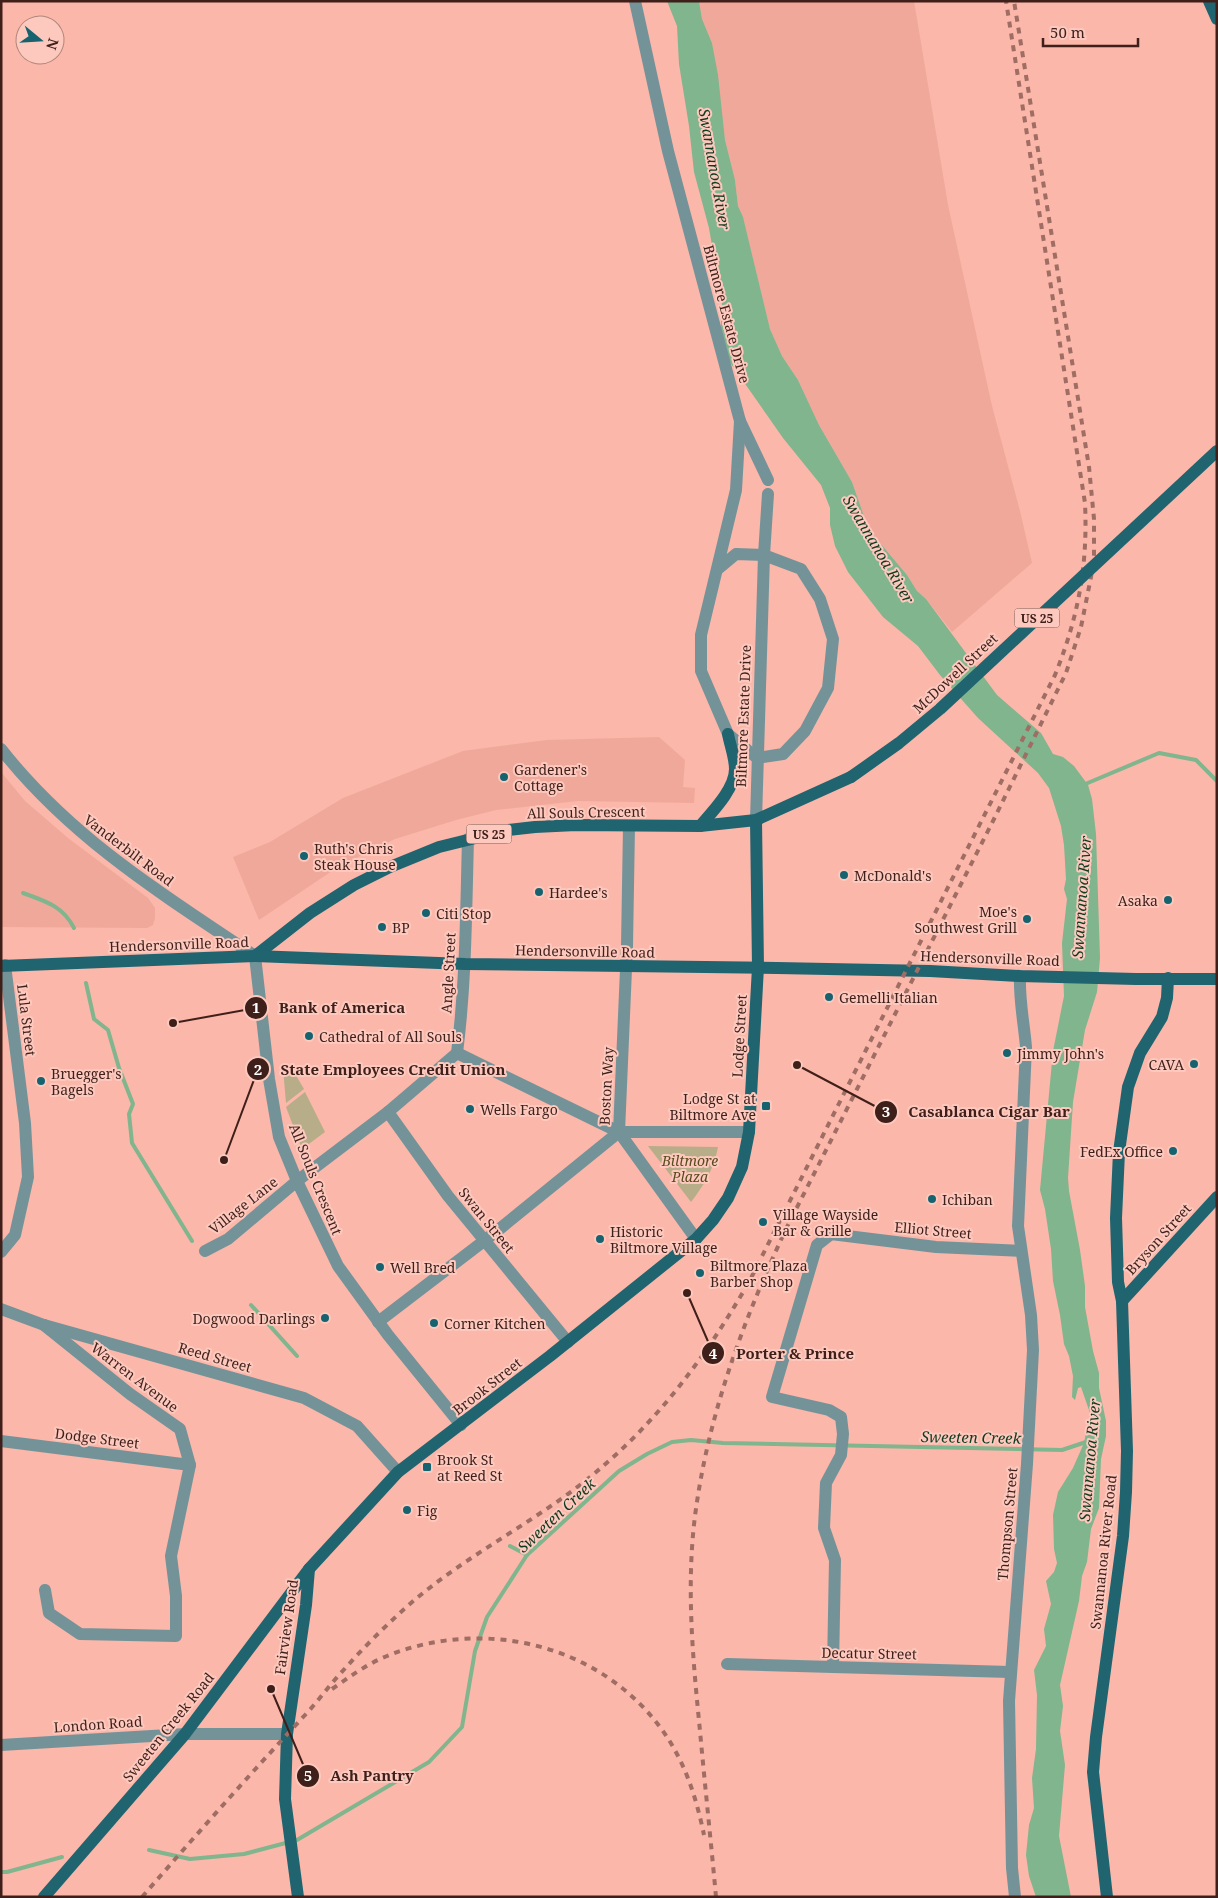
<svg xmlns="http://www.w3.org/2000/svg" width="1218" height="1898" viewBox="0 0 1218 1898" font-family="'Noto Serif',serif">
<rect width="100%" height="100%" fill="#fbb7a9"/>
<!-- built -->
<g fill="#f0a89a">
<path d="M699,1H914L948,205L992,406L1020,511L1032,563L952,632L926,599L917,591L907,575L875,537L865,519L852,482L819,425L798,380L782,356L770,329L743,218L738,206L735,180L725,140L712,43L702,19Z"/>
<path d="M659,737L685,760L683,787L695,788L694,803L578,801L496,810L456,820L395,839L338,867L259,920L233,857L270,842L343,798L463,751L547,740Z"/>
<path d="M1,772L25,801L68,838L148,898L155,908V918L153,925L147,928L1,927Z"/>
</g>
<!-- green -->
<g fill="#b8ad89">
<path d="M291,1067L304,1089L286,1103L283,1068Z"/>
<path d="M305,1092L325,1132L302,1149L286,1107Z"/>
<path d="M648,1146L718,1147C714,1169 704,1185 691,1202Z"/>
</g>
<!-- water -->
<path fill="#80b58d" d="M667,1H699L702,19L712,43L718,75L725,140L735,180L738,206L743,217L770,329L782,356L798,380L819,425L852,482L865,519L875,537L907,575L917,591L926,599L997,695L1041,733L1053,754L1063,757L1074,766L1088,785L1092,799L1096,834L1100,958L1097,992L1085,1030L1073,1102L1068,1178L1069,1191L1080,1250L1085,1286V1307L1093,1351L1099,1373V1388L1106,1421V1436L1101,1459L1099,1508L1091,1529L1087,1562L1082,1576L1079,1601L1060,1685L1063,1706L1060,1731L1065,1765L1059,1836L1071,1897H1036L1029,1876L1026,1855L1029,1825L1034,1808L1032,1778L1036,1749L1037,1695L1034,1670L1046,1646L1044,1629L1051,1604L1046,1581L1054,1572L1057,1563L1054,1549L1053,1515L1058,1492L1073,1468L1084,1443L1090,1413L1081,1387L1078,1388L1075,1400L1072,1397L1073,1376L1069,1356L1064,1344L1060,1315L1053,1281L1051,1249L1045,1209L1040,1190L1053,1051L1064,996L1062,943L1067,899L1064,889L1066,879L1064,845L1061,826L1049,788L1038,773L978,718L940,675L918,646L883,617L848,572L835,546L830,525V508L821,485L783,438L720,348L722,304L709,228L694,172L689,126L679,64L677,26Z"/>
<g fill="none" stroke-linecap="round" stroke-linejoin="round">
<!-- stream -->
<g stroke="#80b58d" stroke-width="4">
<path d="M1083,785L1159,753L1196,760L1217,781"/>
<path d="M23,893C45,901 63,906 74,928"/>
<path d="M86,983L94,1019L108,1030L119,1068L133,1104L129,1114L132,1143L192,1241"/>
<path d="M251,1305L297,1356"/>
<path d="M510,1546L527,1555"/>
<path d="M149,1850L190,1859L244,1854L297,1840L429,1762L462,1727L475,1651L487,1617L527,1555L619,1471L647,1454L672,1442L691,1440L723,1443L1062,1450L1086,1442"/>
<path d="M1,1872H7L62,1857"/>
</g>
<!-- minor -->
<g stroke="#749399" stroke-width="12">
<path d="M635,1L668,151L740,421L768,480"/>
<path d="M718,569L736,554L764,555L801,569L820,599L833,639L828,688L805,731L783,754L757,758L728,734L701,671V635L736,490L740,421"/>
<path d="M1,749C71,838 163,895 255,956L269,1079L279,1137L297,1181L338,1266L388,1335L461,1425"/>
<path d="M756,820L764,555L768,494"/>
<path d="M457,1053L619,1132H749"/>
<path d="M388,1112L448,1196L568,1342"/>
<path d="M619,1132L696,1239"/>
<path d="M205,1251L228,1239L297,1181L388,1112L457,1053C466,982 466,911 468,839"/>
<path d="M1,1252L15,1235L28,1177L25,1123L5,965"/>
<path d="M1,1309L44,1325L304,1398L357,1426L398,1472"/>
<path d="M378,1322L497,1231L619,1132L627,946L629,826"/>
<path d="M44,1325L130,1394L180,1429L190,1465L171,1556L176,1596V1636L80,1634L49,1613L45,1590"/>
<path d="M1,1441L190,1465"/>
<path d="M727,1664L1010,1672"/>
<path d="M833,1667L835,1560L824,1528L826,1483L841,1455L843,1434L841,1417L829,1410L772,1397L817,1245L831,1234L936,1247L1021,1251"/>
<path d="M1,1745L185,1734H287"/>
<path d="M1015,1897L1012,1868L1009,1701L1027,1464L1033,1350L1031,1315L1018,1226L1026,1047C1024,1023 1019,1000 1020,976"/>
</g>
<!-- major -->
<g stroke="#206470" stroke-width="12">
<path d="M1209,1L1217,19"/>
<path d="M700,826C712,812 735,789 735,769C735,758 730,745 728,734"/>
<path d="M255,956L310,913L354,885L390,867L439,847L508,830L535,827L576,825L700,826L756,820L851,777"/>
<path d="M1,966L255,956L465,964L777,968L930,971L1020,976L1136,979H1217"/>
<path d="M1122,1301L1217,1197"/>
<path d="M44,1897L185,1734L309,1569L398,1472L550,1356L696,1239L713,1220L728,1198L742,1167L749,1132L758,967L756,820"/>
<path d="M298,1897L285,1799L287,1734L306,1605L309,1569"/>
<path d="M1107,1897L1093,1772L1096,1737L1123,1536L1126,1492L1127,1451L1122,1301L1118,1282L1116,1218L1119,1152L1128,1087L1140,1053L1162,1017L1167,998L1168,978"/>
</g>
<!-- rail -->
<g stroke="#9f6d63" stroke-width="4" stroke-dasharray="6 6" stroke-linecap="butt">
<path d="M332,1689C348,1678 363,1667 380,1659C477,1616 595,1641 660,1727C684,1759 696,1796 704,1835"/>
<path d="M142,1897C196,1835 250,1774 306,1714C318,1701 328,1687 340,1674C362,1649 386,1625 411,1603C462,1559 523,1528 576,1488C652,1430 702,1363 749,1282L1055,675C1078,618 1088,566 1085,503L1006,1"/>
<path d="M716,1897C711,1842 705,1786 700,1731C693,1660 686,1588 695,1516C708,1415 743,1321 786,1229L993,821L1066,673L1081,627L1091,577L1094,555V519L1089,467L1014,1"/>
</g>
<!-- major-bridge -->
<path stroke="#206470" stroke-width="12" d="M851,777L899,743L940,709L1217,451"/>
</g>
<!-- markers -->
<g fill="#17626f" stroke="#fdc9be" stroke-width="2">
<circle cx="504" cy="777" r="5"/>
<circle cx="304" cy="856" r="5"/>
<circle cx="844" cy="875" r="5"/>
<circle cx="539" cy="892" r="5"/>
<circle cx="1168" cy="900" r="5"/>
<circle cx="426" cy="913" r="5"/>
<circle cx="1027" cy="919" r="5"/>
<circle cx="382" cy="927" r="5"/>
<circle cx="829" cy="997" r="5"/>
<circle cx="309" cy="1036" r="5"/>
<circle cx="1007" cy="1053" r="5"/>
<circle cx="1194" cy="1064" r="5"/>
<circle cx="41" cy="1081" r="5"/>
<rect x="761" y="1101" width="10" height="10" rx="2.5"/>
<circle cx="470" cy="1109" r="5"/>
<circle cx="1173" cy="1151" r="5"/>
<circle cx="932" cy="1199" r="5"/>
<circle cx="763" cy="1222" r="5"/>
<circle cx="600" cy="1239" r="5"/>
<circle cx="380" cy="1267" r="5"/>
<circle cx="700" cy="1273" r="5"/>
<circle cx="325" cy="1318" r="5"/>
<circle cx="434" cy="1323" r="5"/>
<rect x="422" y="1462" width="10" height="10" rx="2.5"/>
<circle cx="407" cy="1510" r="5"/>
</g>
<g text-anchor="middle" dominant-baseline="central" stroke-width="4" stroke-linejoin="round" paint-order="stroke">
<!-- shield labels -->
<g fill="#fdc9be" stroke="#78524a" stroke-width="1">
<rect x="1014.5" y="608.5" width="45" height="19" rx="4"/>
<rect x="466.5" y="824.5" width="45" height="19" rx="4"/>
</g>
<g font-size="12" font-weight="bold" fill="#3f1f19">
<text x="1037" y="618">US 25</text>
<text x="489" y="834">US 25</text>
</g>
<!-- street labels -->
<g font-size="14" fill="#3f1f19" stroke="#fdc9be">
<text transform="translate(727 314) rotate(75)">Biltmore Estate Drive</text>
<text transform="translate(955 673) rotate(-43)">McDowell Street</text>
<text transform="translate(743 716) rotate(-88)">Biltmore Estate Drive</text>
<text transform="translate(586 812) rotate(-1)">All Souls Crescent</text>
<text transform="translate(129 850) rotate(37)">Vanderbilt Road</text>
<text transform="translate(179 944) rotate(-2)">Hendersonville Road</text>
<text transform="translate(585 951) rotate(1)">Hendersonville Road</text>
<text transform="translate(990 958) rotate(2)">Hendersonville Road</text>
<text transform="translate(448 973) rotate(-87)">Angle Street</text>
<text transform="translate(27 1020) rotate(83)">Lula Street</text>
<text transform="translate(739 1036) rotate(-87)">Lodge Street</text>
<text transform="translate(606 1086) rotate(-87)">Boston Way</text>
<text transform="translate(316 1179) rotate(68)">All Souls Crescent</text>
<text transform="translate(243 1205) rotate(-38)">Village Lane</text>
<text transform="translate(487 1220) rotate(51)">Swan Street</text>
<text transform="translate(933 1230) rotate(5)">Elliot Street</text>
<text transform="translate(1158 1239) rotate(-48)">Bryson Street</text>
<text transform="translate(215 1357) rotate(16)">Reed Street</text>
<text transform="translate(135 1377) rotate(37)">Warren Avenue</text>
<text transform="translate(487 1386) rotate(-38)">Brook Street</text>
<text transform="translate(97 1438) rotate(7)">Dodge Street</text>
<text transform="translate(1007 1524) rotate(-85)">Thompson Street</text>
<text transform="translate(1103 1552) rotate(-84)">Swannanoa River Road</text>
<text transform="translate(286 1627) rotate(-82)">Fairview Road</text>
<text transform="translate(869 1653) rotate(1)">Decatur Street</text>
<text transform="translate(98 1724) rotate(-4)">London Road</text>
<text transform="translate(168 1727) rotate(-51)">Sweeten Creek Road</text>
</g>
<!-- poi labels -->
<g font-size="14" fill="#3f1f19" stroke="#fdc9be" text-anchor="start">
<text x="514" y="769">Gardener's<tspan x="514" dy="16">Cottage</tspan></text>
<text x="314" y="848">Ruth's Chris<tspan x="314" dy="16">Steak House</tspan></text>
<text x="854" y="875">McDonald's</text>
<text x="549" y="892">Hardee's</text>
<text x="1158" y="900" text-anchor="end">Asaka</text>
<text x="1017" y="911" text-anchor="end">Moe's<tspan x="1017" dy="16">Southwest Grill</tspan></text>
<text x="436" y="913">Citi Stop</text>
<text x="392" y="927">BP</text>
<text x="839" y="997">Gemelli Italian</text>
<text x="319" y="1036">Cathedral of All Souls</text>
<text x="1017" y="1053">Jimmy John's</text>
<text x="1184" y="1064" text-anchor="end">CAVA</text>
<text x="51" y="1073">Bruegger's<tspan x="51" dy="16">Bagels</tspan></text>
<text x="756" y="1098" text-anchor="end">Lodge St at<tspan x="756" dy="16">Biltmore Ave</tspan></text>
<text x="480" y="1109">Wells Fargo</text>
<text x="1163" y="1151" text-anchor="end">FedEx Office</text>
<text x="942" y="1199">Ichiban</text>
<text x="773" y="1214">Village Wayside<tspan x="773" dy="16">Bar &amp; Grille</tspan></text>
<text x="610" y="1231">Historic<tspan x="610" dy="16">Biltmore Village</tspan></text>
<text x="710" y="1265">Biltmore Plaza<tspan x="710" dy="16">Barber Shop</tspan></text>
<text x="390" y="1267">Well Bred</text>
<text x="315" y="1318" text-anchor="end">Dogwood Darlings</text>
<text x="444" y="1323">Corner Kitchen</text>
<text x="437" y="1459">Brook St<tspan x="437" dy="16">at Reed St</tspan></text>
<text x="417" y="1510">Fig</text>
</g>
<!-- park labels -->
<g font-size="14" font-style="italic" fill="#584a1c" stroke="#fdc9be">
<text x="690" y="1160">Biltmore<tspan x="690" dy="16">Plaza</tspan></text>
</g>
<!-- water labels -->
<g font-size="15" font-style="italic" fill="#103a1f" stroke="#fdc9be">
<text transform="translate(715 169) rotate(80)">Swannanoa River</text>
<text transform="translate(879 549) rotate(59)">Swannanoa River</text>
<text transform="translate(1081 897) rotate(-86)">Swannanoa River</text>
<text transform="translate(971 1437) rotate(1)">Sweeten Creek</text>
<text transform="translate(1089 1460) rotate(-85)">Swannanoa River</text>
<text transform="translate(556 1515) rotate(-43)">Sweeten Creek</text>
</g>
</g>
<!-- callouts -->
<path fill="none" stroke="#3f1f19" stroke-width="2" d="M173 1023L256 1008M224 1160L258 1069M797 1065L886 1112M687 1293L713 1353M271 1689L308 1776"/>
<g fill="#3f1f19" stroke="#fdc9be" stroke-width="2">
<circle cx="173" cy="1023" r="5"/>
<circle cx="224" cy="1160" r="5"/>
<circle cx="797" cy="1065" r="5"/>
<circle cx="687" cy="1293" r="5"/>
<circle cx="271" cy="1689" r="5"/>
<circle cx="256" cy="1008" r="12"/>
<circle cx="258" cy="1069" r="12"/>
<circle cx="886" cy="1112" r="12"/>
<circle cx="713" cy="1353" r="12"/>
<circle cx="308" cy="1776" r="12"/>
</g>
<g font-size="15" text-anchor="middle" font-weight="bold" fill="#fff">
<text x="256" y="1013">1</text>
<text x="258" y="1075">2</text>
<text x="886" y="1117">3</text>
<text x="713" y="1359">4</text>
<text x="308" y="1781">5</text>
</g>
<g font-size="15" text-anchor="middle" font-weight="bold" fill="#3f1f19" stroke="#fdc9be" stroke-width="4" stroke-linejoin="round" paint-order="stroke">
<text x="342" y="1013">Bank of America</text>
<text x="393" y="1075">State Employees Credit Union</text>
<text x="989" y="1117">Casablanca Cigar Bar</text>
<text x="795" y="1359">Porter &amp; Prince</text>
<text x="372" y="1781">Ash Pantry</text>
</g>
<!-- border -->
<rect width="1218" height="1898" fill="none" stroke="#3f1f19" stroke-width="5"/>
<!-- north arrow -->
<g transform="translate(40 40) rotate(108)"><circle r="24" fill="#fdc9be" stroke="#b1857c"/>
<path d="M0-4L9 19L0 12L-9 19Z" fill="#17626f"/>
<text y="-8" font-size="14" font-weight="bold" text-anchor="middle" fill="#3f1f19">N</text>
</g>
<!-- scale -->
<path d="M1043 38v8h95v-8" fill="none" stroke="#3f1f19" stroke-width="2.5"/>
<text x="1050" y="38" font-size="15" fill="#3f1f19" stroke="#fdc9be" stroke-width="4" paint-order="stroke">50 m</text>
</svg>
